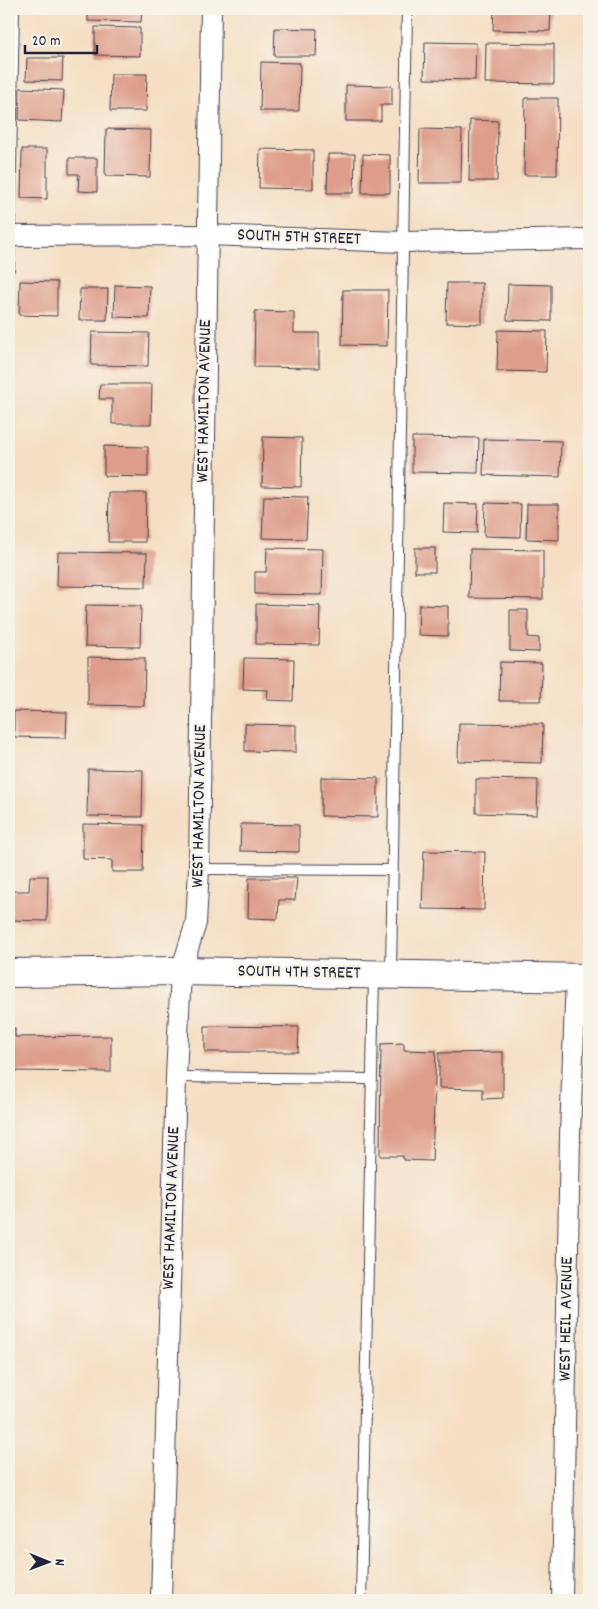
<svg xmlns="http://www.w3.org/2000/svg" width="598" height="1609" viewBox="0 0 598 1609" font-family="Dekko,sans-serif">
<rect width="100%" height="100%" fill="#f7f3e8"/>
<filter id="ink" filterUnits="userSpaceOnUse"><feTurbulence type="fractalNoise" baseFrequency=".02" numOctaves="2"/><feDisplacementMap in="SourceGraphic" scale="10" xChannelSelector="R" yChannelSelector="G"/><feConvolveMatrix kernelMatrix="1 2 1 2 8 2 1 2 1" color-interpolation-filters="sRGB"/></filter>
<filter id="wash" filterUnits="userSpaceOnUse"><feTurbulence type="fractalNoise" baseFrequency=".0096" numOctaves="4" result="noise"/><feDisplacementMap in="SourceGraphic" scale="20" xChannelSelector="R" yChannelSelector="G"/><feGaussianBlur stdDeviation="1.12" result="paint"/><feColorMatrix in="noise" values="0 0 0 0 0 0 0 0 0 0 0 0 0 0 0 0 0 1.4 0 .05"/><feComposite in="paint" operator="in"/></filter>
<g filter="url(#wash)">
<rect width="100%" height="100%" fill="#f5dec3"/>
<g id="blocks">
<!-- building -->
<g fill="#de9d8a">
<path d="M88,9H142L141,22L88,21Z"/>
<path d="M494,9H551L550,31L493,30Z"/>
<path d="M95,27L140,28V56L95,55Z"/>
<path d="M275,28L317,29L316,56H274Z"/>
<path d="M425,42L476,43L475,80L424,79Z"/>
<path d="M486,43L554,44V84L485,83Z"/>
<path d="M27,58H63L62,81L26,80Z"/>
<path d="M261,62L300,63L299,111H260Z"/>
<path d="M111,74H147L146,111H110Z"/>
<path d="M346,85L392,86V105H381V121H346Z"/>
<path d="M20,88L64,90L62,122L19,120Z"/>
<path d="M525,98H558L557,175H524Z"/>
<path d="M470,120L498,121L497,181H469Z"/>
<path d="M106,129L151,130L150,177L105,176Z"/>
<path d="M420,129L462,130L461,183H419Z"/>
<path d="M22,149H47V199L21,198Z"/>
<path d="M260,149L313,150V189L259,188Z"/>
<path d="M328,154H355L354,193H327Z"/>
<path d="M363,154L390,155V193H362Z"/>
<path d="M69,158H97V192L78,191L79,174H69Z"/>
<path d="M20,281L57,282V316L19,315Z"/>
<path d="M447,283H482V324L446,323Z"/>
<path d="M508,284L551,285V321L507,320Z"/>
<path d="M115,285L150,286L149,318L114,317Z"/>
<path d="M80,289H108L107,320H79Z"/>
<path d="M343,290H388L387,346L342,345Z"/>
<path d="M255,311L294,312V333H319V368L254,367Z"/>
<path d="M498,330L547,331L546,372L497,371Z"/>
<path d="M92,332L149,333L148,366L91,365Z"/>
<path d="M100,384H152L151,424H112V399H99Z"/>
<path d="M263,437L302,438L301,487L262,486Z"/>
<path d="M412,437L479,438L478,473L412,472Z"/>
<path d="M484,439L561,441L560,477L483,475Z"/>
<path d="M104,446L148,447V477L104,476Z"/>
<path d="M109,493H146L145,542H108Z"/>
<path d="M264,496L308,497L306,539L262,538Z"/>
<path d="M444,503L478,504L477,533L443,532Z"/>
<path d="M485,503L521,504L520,537L484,536Z"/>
<path d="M527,504H559V540L526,539Z"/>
<path d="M267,548L323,549L322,595L255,594V572H266Z"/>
<rect x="415" y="548" width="20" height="24"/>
<path d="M470,549L543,550V599L469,598Z"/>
<path d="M58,552L147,553L146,587L57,586Z"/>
<path d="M256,604L320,606L319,645L256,644Z"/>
<path d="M86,605L141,606L140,647L85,646Z"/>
<path d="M419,605L448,606V636L418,635Z"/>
<path d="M510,610H528V637L539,638V652L510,651Z"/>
<path d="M88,657L145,658L144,706L88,705Z"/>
<path d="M244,658L294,659L293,701L267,700L268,690L243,689Z"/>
<path d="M500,662L542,663L541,701H499Z"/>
<path d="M14,711L67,712L66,738L14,737Z"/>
<path d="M459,723L543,724L542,763L458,761Z"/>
<path d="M245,724L296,725V752L245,751Z"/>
<path d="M88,769L143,770L142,817L87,816Z"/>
<path d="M321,777L378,778V817L321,816Z"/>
<path d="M476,779L538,780L537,815L476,813Z"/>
<path d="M83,824L144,825L143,872H112V860L83,859Z"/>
<path d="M241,824L299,825V852L240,851Z"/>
<path d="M424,851L485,852L484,910L422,909Z"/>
<path d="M30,876H48L47,921L11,920L12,891H29Z"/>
<path d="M249,878H297L295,900H279L278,919L248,918Z"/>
<path d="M205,1026L299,1027L298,1052H205Z"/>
<path d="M9,1028H15V1037L111,1036V1072L9,1071Z"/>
<path d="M404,1043V1050L436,1051L432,1161L403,1160V1156H380L381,1044Z"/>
<path d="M503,1052V1098L483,1099V1089L439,1088V1053Z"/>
</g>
</g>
</g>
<g filter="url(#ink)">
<use href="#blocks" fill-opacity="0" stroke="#423e4f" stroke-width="1"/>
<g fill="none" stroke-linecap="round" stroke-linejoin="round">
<!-- lane casing -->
<g stroke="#423e4f" stroke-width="12">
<g id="lane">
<path d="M9,269L14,9"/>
<path d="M199,869L392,870"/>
<path d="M391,973L407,9"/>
<path d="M176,1077L371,1079"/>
<path d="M361,1600L374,976"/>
</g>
</g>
<!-- street casing -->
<g stroke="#423e4f" stroke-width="22">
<g id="street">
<path d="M9,236L207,235L403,242L589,239"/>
<path d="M161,1600L176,1077L181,971L196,923L199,869L211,9"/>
<path d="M562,1600L570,1134L576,978"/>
</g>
</g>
<!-- secondary casing -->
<g stroke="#423e4f" stroke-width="30">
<path id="secondary" d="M9,973L181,971L589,978"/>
</g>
<!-- lane -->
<use href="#lane" stroke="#fff" stroke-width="10"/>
<!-- street -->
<use href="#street" stroke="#fff" stroke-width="20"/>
<!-- secondary -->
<use href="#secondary" stroke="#fff" stroke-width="28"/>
</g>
</g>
<g text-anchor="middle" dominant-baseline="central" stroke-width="5" stroke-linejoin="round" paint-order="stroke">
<!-- street labels -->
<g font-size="18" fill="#22223b" stroke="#f7f3e8">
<text transform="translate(299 238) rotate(2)">SOUTH 5TH STREET</text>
<text transform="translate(205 401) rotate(-89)">WEST HAMILTON AVENUE</text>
<text transform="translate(200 806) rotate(-89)">WEST HAMILTON AVENUE</text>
<text transform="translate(299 973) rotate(1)">SOUTH 4TH STREET</text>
<text transform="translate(172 1208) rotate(-88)">WEST HAMILTON AVENUE</text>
<text transform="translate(567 1319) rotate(-89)">WEST HEIL AVENUE</text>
</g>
</g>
<!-- margin -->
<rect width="598" height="1609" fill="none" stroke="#f7f3e8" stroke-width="30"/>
<!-- north arrow -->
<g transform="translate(48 1562) rotate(91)" stroke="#f7f3e8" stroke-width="4" paint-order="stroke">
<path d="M0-4L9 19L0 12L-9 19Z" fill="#22223b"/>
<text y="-8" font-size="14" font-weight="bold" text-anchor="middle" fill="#22223b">N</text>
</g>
<!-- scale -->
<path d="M25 45v8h72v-8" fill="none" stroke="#22223b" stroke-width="2.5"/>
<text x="32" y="45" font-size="15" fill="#22223b" stroke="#f7f3e8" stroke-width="4" paint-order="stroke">20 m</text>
</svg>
